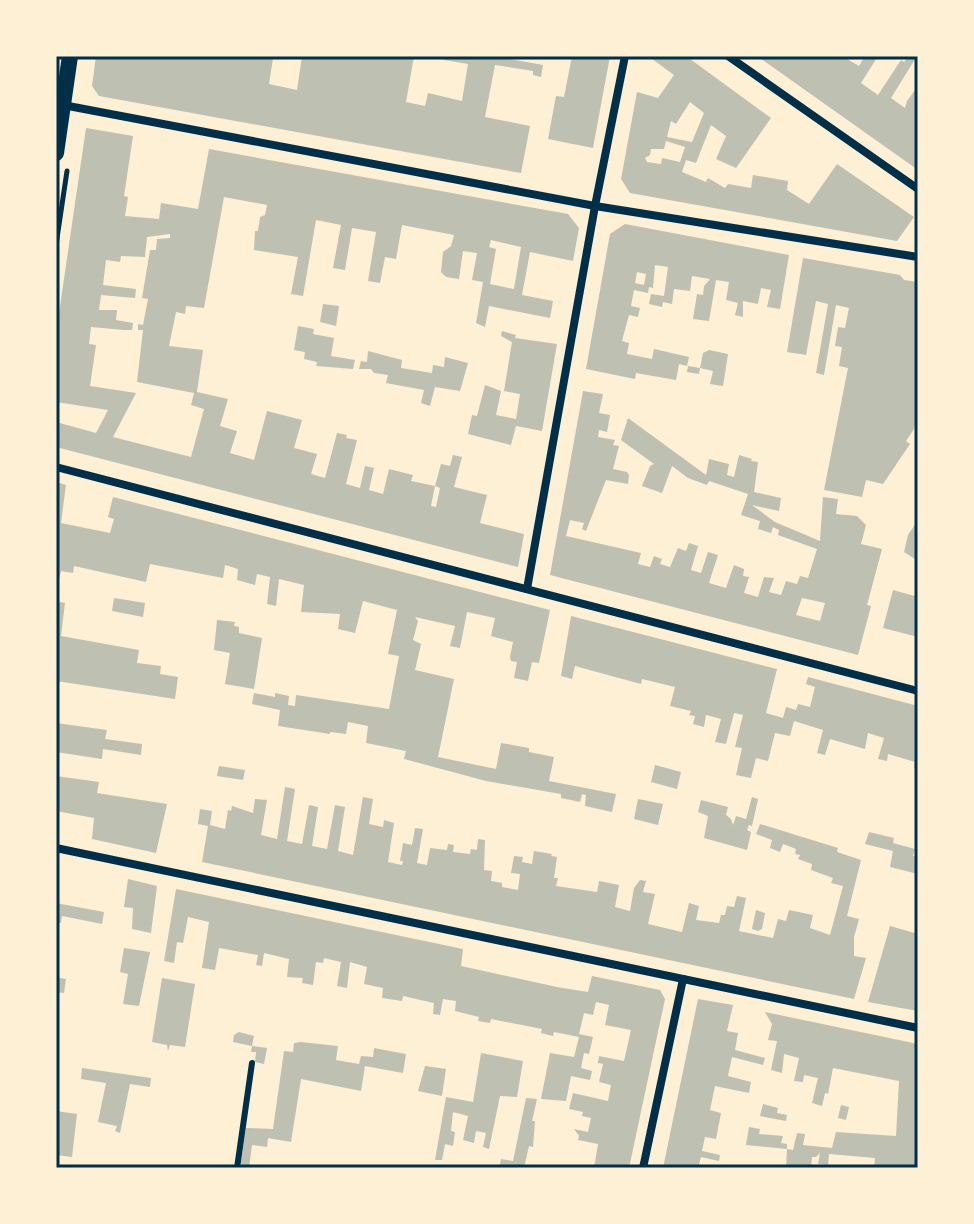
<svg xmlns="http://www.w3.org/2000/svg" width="974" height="1224" viewBox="0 0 974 1224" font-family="'Golos Text',sans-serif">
<rect width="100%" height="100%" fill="#fdf0d5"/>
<!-- building -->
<g fill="#bec0b2" fill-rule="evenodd">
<path d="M96,56H267L273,58L269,84L297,90L302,56H414L406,102L425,106L428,93L462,101L468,64L444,60V56H493L543,65L541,77L533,75V71L495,65L485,117L530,126L521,173L99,96L92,86Z"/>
<path d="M572,56H610L593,148L548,139L556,96L564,97Z"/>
<path d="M648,56H686L771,118L736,168L716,159L726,136L711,125L696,163L686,160L682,172L706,182L708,178L725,188L728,184L751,188L753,175L788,181L787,190L809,204L837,164L914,217L897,241L630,193L621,179L637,92L658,98L674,75ZM690,102L704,113L692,142L667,137L671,121L676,124ZM666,141L685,147L680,162L662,158L661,164L647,162L645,158L650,155L651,149H664Z"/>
<path d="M757,56H842L859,66L865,56H878L861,83L878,95L901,60L904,62L909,56H917L891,98L905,108L907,101L918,86V170Z"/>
<path d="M86,128L133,136L124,196L128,197L125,216L159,219L161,203L198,209L209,149L568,214L579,228L573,261L530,252L522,295L553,301L550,318L489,306L485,327L476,323L483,282L472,280L477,253L463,251L459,279L446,277L441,272L443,252L451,246L454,235L402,225L396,259L385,257L380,283L368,281L376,232L352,228L345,270L333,268L341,225L316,220L303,296L291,294L298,257L254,250L255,231H258L260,217L265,215L267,205L224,197L204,308L186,306L185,314L176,312L169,346L203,350L197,392L228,399L220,426L237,431L230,453L254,460L267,411L302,420L294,448L317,454L311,474L325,478L337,433L347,435L346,438L357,440L346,484L360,488L365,466L374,468L369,490L383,494L389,469L413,475L411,481L435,486L431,506L436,507L440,488L435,486L441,464L450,466L453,455L462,457L454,487L487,495L480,523L524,534L518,567L56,447V422L96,433L108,410L56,402V334ZM170,234V238L157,239L156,250H150L142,298L148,299L143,325L138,324V330H143L137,382L194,393L191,405L204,409L191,457L113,437L136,393L90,386L96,345L89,344L91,327L124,330H132L133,323L116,320L117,310H99L101,295L135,298L136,289L103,285L106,260L120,262L121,256L145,257L147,237ZM491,240L521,247L514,289L490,284L496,249L489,247Z"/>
<path d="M625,224L789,255L780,309L767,307L771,290L761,288L758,304L743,301V317L735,315L738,303L726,300L729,282L716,280L709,321L693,319L697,294L703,295L704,286L710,279L692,276L690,291L674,289L672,304L663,302L662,307L649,304L651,294L664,296L668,267L655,265L653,288L649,287L648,293L634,290L631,306L640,308L638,317L629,315L622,341L629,343L627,354L652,359L654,349L689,357L687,366L679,364L676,380L636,373L635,379L586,369L610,234ZM637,272L646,274L644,285L635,283Z"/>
<path d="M803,258L900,275L904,280L918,282V412L914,429L906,441L910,444L883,484L866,480L862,497L824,490L848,368L839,366L842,347L835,346L838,327L845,328L849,308L836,305L824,375L816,373L828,304L816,301L806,355L787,352Z"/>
<path d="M323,304L339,306L336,326L320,322Z"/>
<path d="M298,326L314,329L313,334L334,338L331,356L355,360L353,369L316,366L317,362L304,359L305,352L294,350Z"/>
<path d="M502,331L516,335L515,338L557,344L542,431L516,426L511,445L468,434L472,415L477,416L485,385L501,391L496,415L516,419L520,394L504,391L512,342L501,336Z"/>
<path d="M709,350L728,354L723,386L710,384L713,371L700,368L699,374L687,372L688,366L700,368L703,353Z"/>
<path d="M368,351L402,360L401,368L432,373L433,365L444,367L445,357L468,363L460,391L435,387L430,406L421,403L424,390L386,383L388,375L374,373L371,369H359L361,361L367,362Z"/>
<path d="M583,391L603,394L599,413L610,415L607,432L599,430L598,437L615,440L613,445L619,446L613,469L627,472L629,475L628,484L606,480L586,531L582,529L584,523L570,520L566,536L641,553L638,564L650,567L654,556L662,559L660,564L670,567L678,548L686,551L689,543L698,546L691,570L701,573L708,552L718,555L709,583L726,588L734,565L744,569L743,576L749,577L744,593L758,597L764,577L774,578L769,592L781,595L786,581L797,584L800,576L808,578L817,549L778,535L779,530L773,527L771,533L758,529L760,521L741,515L748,494L709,481L707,485L688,478L672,466L662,493L642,486L650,466L654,464L621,440L628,418L706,475L709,459L729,464L727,475L734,477L739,455L752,459L751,461L758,462L754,492L781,498L779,511L752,505L775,522L820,541L823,497L838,499L836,514L857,516L866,525L861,544L882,549L867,605L871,606L858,655L550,575ZM802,598L825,603L820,621L796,615Z"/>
<path d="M56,482L66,485L61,523L110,533L114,519L108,517L113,497L550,610L539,663L532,662L528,681L514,678L517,662L511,661L510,657L513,642L491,636L495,618L467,612L460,648L450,646L455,626L415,617L418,621L413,640L421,644L415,670L454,679L438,757L496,769L501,743L529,748V752L554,757L549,781L616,794L612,812L585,806L586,795L582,794L580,802L561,798V794L486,781L404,759L406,751L366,743L368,726L348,722L346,734L330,732V734L278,726L280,710L252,704L254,693L275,697V693L289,696L288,705L295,706L296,695L389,709L399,656L388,654L397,610L363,601L355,633L338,629L340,614L301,612L304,585L279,579L276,606L267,604L270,577L257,574L255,585L237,580L238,569L225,565L223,578L150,564L146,582L74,566L73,573L61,571L56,592Z"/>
<path d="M918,520V561L904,552L908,535Z"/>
<path d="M893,590L918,597V637L883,628Z"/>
<path d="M114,598L145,603L143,617L112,611Z"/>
<path d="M56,601L65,603L61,636L139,650L137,663L161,666L160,674L178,677L175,699L56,681Z"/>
<path d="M571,616L777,669L766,713L783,718L786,707L796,710L798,704L810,707L815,687L806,684L808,677L918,706V769L914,768L915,762L888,754L887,761L878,759L884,738L868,733L865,749L830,739L825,755L817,753L823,730L794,721L790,736L775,733L768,761L756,758L751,778L736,775L742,748L735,747L743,715L734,713L726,744L715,742L721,719L706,715L704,727L693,724L695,716L689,715L691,711L670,706L675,687L642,679L641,684L575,666L572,679L561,676Z"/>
<path d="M217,620L235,622L234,626L239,627V633L262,638L254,689L225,684L230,653L214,650Z"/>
<path d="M56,723L107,730L105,739L142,744L141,755L103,749L102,759L56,752Z"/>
<path d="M655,765L681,772L677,789L651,782Z"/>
<path d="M219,766L245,770L243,780L217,776Z"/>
<path d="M56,776L99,782L97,793L167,804L156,853L92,839L94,818L56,811Z"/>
<path d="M285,787L295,789L287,841L302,844L309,805L318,807L312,846L327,849L335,805L345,807L338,851L353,855L363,797L373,799L369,824L383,827L384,820L394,823L388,862L402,865L403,861H400L403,843L412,845L415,828L423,829L417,863L427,865L430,848L447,850L448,844L454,845L453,852L470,854L471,849L477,850L478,839L485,840L484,870L492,871L491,881L502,883V887L518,890L520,874L511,873L514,856L523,857L522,862L532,864L534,851L552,854L551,856L557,857L554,878H558L556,886L597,892L599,881L619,885L615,907L630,911L634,888L640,880L646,881L643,892L655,894L648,924L682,932L689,903L699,906L696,920L719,923L721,915H725L727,906L734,907L737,896L746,898L739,931L773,938L778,919L786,921L789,910L813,915L810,928L830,935L843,886L831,883L833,878L811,870L812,864L798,859L800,855L795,854L796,849L783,844L780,852L770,848L772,840L756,834L760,824L838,848L837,852L861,860L847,916L859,919L854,937V956L866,958L854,999L202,862L208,826L198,824L200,809L212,811L210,825L225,829L228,810L231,811L232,806L253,813L255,799L267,800L261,835L277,839Z"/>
<path d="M752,797L758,799L752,826L749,825L747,830L751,832L747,850L704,838L708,816L698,812L701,800L728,807L726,815L731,819L733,825L736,816L746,819Z"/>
<path d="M638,799L663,804L658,825L634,819Z"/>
<path d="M869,832L894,838L893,843L915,849L913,856L918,857V874L890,867L893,851L865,844Z"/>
<path d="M128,879L157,886L151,933L132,929L133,908L124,907Z"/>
<path d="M176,889L463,949L461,966L557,987L588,992L592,976L660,990L665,999L629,1168H594L598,1144L578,1140L579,1136L574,1129L588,1132L591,1118L582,1116L583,1112L569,1109L573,1093L608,1101L611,1085L599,1082L603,1064L598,1063L599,1056L624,1061L631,1030L605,1025L609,1005L596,1002L593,1015L584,1013L579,1034L593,1037L589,1054L584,1053L581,1068L592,1071L590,1080L571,1076L566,1101L541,1099L550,1053L574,1057L579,1037L554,1032L553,1036L541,1033L542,1029L491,1019L490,1023L478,1021L479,1017L455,1011L456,1001L443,999L440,1015L433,1014L434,1003L403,996L402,1001L382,998L383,988L364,984L367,967L350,962L347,988L337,986L341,962L324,958L323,963L316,962L313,985L302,983L303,978L287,977L289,959L264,953L262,966L256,965L258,955L219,948L215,970L202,968L209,922L188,917L183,943L177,942L174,963L164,961Z"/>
<path d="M56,903L104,912L102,924L62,916L61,923L56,922Z"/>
<path d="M756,910L765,913L762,929L758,931L752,929Z"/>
<path d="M890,926L918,934L915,953L918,954V1011L868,1002Z"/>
<path d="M124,948L150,952L139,1006L123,1004L128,974L120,972Z"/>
<path d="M56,977L66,979L64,993L56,992Z"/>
<path d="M162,978L195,984L185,1047L170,1045L168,1051L167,1045L152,1042Z"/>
<path d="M698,999L733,1005L727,1031L738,1033L735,1050L765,1058L763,1065L732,1057L728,1076L751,1082L749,1093L715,1086L710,1110L721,1113L716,1139L705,1137L702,1151L720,1155L719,1161L701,1157L698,1168H663Z"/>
<path d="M765,1012L918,1044V1166L874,1168L875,1158L829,1154L828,1165L818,1164L820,1153L816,1157H812L811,1168L786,1167L787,1149L793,1150L797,1133L805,1134L803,1145L832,1148L836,1132L896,1136L899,1081L833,1068L828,1094L825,1093L822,1106L812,1103L818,1078L804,1075L803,1082L794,1081L799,1058L784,1054L782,1073L771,1070L777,1041L768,1040L772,1024Z"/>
<path d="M239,1032L254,1036L252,1046L233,1042L234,1035Z"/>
<path d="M301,1042L338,1046L336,1060L359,1064L361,1056L373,1057L374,1048L406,1054L403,1073L365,1066L361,1091L301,1079L291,1142L268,1138L267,1147L252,1145L249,1168H240L246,1128L273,1129L284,1051L293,1052L294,1043Z"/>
<path d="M252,1046L267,1048L264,1064L255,1062L256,1052H251Z"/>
<path d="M481,1053L523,1061L517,1097L500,1096L489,1149L483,1147L486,1133L476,1131L474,1143L463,1140L468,1116L453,1112L451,1131L455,1132L453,1146L445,1144L442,1160H435L446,1097L473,1102Z"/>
<path d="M425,1066L446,1069L442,1096L418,1091Z"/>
<path d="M82,1068L151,1078L150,1087L130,1084L120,1133L115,1131L117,1126L98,1122L106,1083L81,1079Z"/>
<path d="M526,1098L537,1099L532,1121H535L533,1147L529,1146L524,1168H499L501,1159L513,1161Z"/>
<path d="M763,1104L778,1108L777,1113L787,1115L786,1121L760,1116Z"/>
<path d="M841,1105L849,1107L846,1120L838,1118Z"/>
<path d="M56,1111L77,1114L72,1157L56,1155Z"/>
<path d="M749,1127L760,1129L759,1134L783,1136L781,1143L787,1144V1149L746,1145Z"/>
</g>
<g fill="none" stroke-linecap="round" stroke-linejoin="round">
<!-- path -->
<path stroke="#003049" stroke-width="5" d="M56,245L67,171"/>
<!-- service -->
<path stroke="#003049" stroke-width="6" d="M237,1168L252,1063"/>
<!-- minor -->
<g stroke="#003049" stroke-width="8">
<path d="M728,56L918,189"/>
<path d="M63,105L595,206L918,257"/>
<path d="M56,467L918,691"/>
<path d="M527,589L595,206L625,56"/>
<path d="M56,848L918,1028"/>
<path d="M643,1168L683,979"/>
</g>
<!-- secondary -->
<path stroke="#003049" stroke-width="16" d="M56,153L70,56"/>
</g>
<!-- border -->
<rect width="974" height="1224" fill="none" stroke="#fdf0d5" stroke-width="116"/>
<rect x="58" y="58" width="858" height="1108" fill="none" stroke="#003049" stroke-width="3"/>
</svg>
